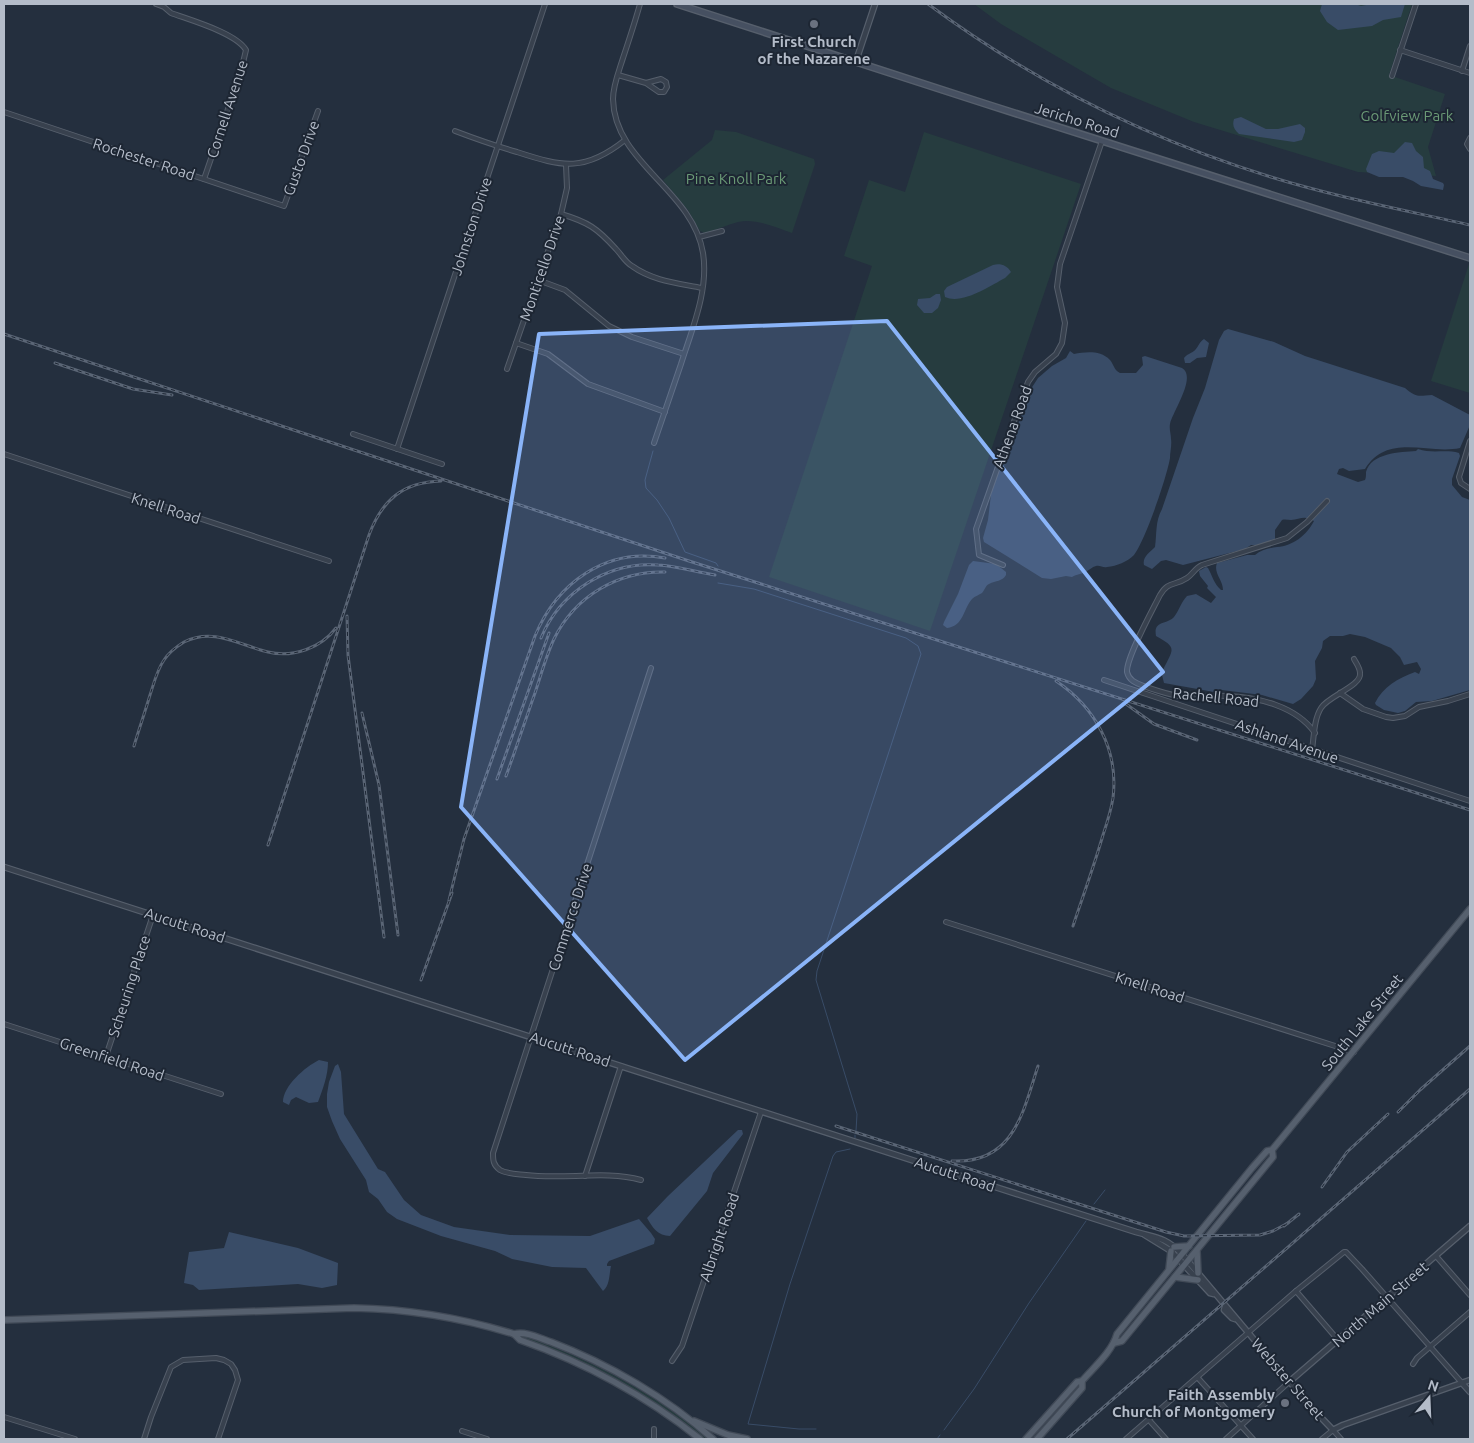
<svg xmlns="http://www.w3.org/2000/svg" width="1474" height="1443" viewBox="0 0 1474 1443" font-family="Ubuntu,sans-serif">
<rect width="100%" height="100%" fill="#242f3e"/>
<!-- green -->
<g fill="#263c3f">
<path d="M974,4H1412L1389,75L1445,94L1428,147L1436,176L1358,172L1194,122L1111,88L1001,24Z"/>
<path d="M715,130L736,132L814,159L815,164L792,233C776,227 755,218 738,222C727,225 716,230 705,233L700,231L688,210L663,180L712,140Z"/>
<path d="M924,132L1081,184L930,631L769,577L872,266L844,256L869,180L905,192Z"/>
<path d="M1470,261V393L1431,381Z"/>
<path d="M521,1335C589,1359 653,1392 708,1439H704C649,1395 588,1360 520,1337Z"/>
</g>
<!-- water -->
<g fill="#394c67">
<path d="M1322,4H1355L1361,6L1371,4H1405L1401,17L1383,20L1372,26L1338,30L1327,22L1320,11Z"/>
<path d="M1241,117L1266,129H1278L1300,124L1305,128V132L1302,140L1294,142L1239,134C1234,129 1232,126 1234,119Z"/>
<path d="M1405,142L1412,143L1416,151L1423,157L1424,168L1430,171L1433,179L1443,183L1444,185L1443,190L1421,186L1413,181L1403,177H1379L1367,172L1366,169L1372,154L1379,151L1394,153Z"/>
<path d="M993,265C1000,263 1007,265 1011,272L1005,278C990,286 962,305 945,297L944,291L947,287Z"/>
<path d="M936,294H940L941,300L938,308L932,313H924L917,305L918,299L930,298Z"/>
<path d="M1228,329L1274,342L1305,356L1405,388C1417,398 1418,396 1432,395L1470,415V425L1460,448C1428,455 1388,432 1365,469L1349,471L1343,468L1339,469L1337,474L1358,482L1365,480C1366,478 1366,475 1366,472C1371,453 1400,452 1416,451L1418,449C1432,454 1446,449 1459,453L1460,456L1452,479V485L1462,497L1470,500V690L1432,701L1416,702L1405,711L1398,713L1384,710L1376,705L1375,703C1383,687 1398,678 1415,672L1419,674L1421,669L1417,662L1404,665L1400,657L1391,648L1365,637L1350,634L1343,636H1330L1323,641L1322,648L1315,661L1316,679L1313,686L1301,699L1293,704L1262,695L1222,690L1214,692L1164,683L1161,671L1163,670C1173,649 1178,648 1156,636C1153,620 1167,625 1174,617C1179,611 1181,602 1187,596L1196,594L1211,603L1216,597L1207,588L1208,586L1200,576L1199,571L1206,567L1208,568C1212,575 1214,584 1221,590H1223C1223,580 1213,573 1217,563L1247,555H1255C1261,550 1269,548 1277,547C1293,546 1307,535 1314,521C1305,515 1300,519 1291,520C1288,520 1285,519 1282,520L1275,530V540L1261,545H1251L1245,549L1183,565L1166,560L1161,561L1152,569L1144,565C1142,557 1150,552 1155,547C1157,533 1155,522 1162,509L1193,418L1205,388L1219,340L1224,331Z"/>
<path d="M1204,339L1209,343L1206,357L1197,358L1190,363H1185L1184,358C1187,354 1190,354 1194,351C1198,348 1199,342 1204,339Z"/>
<path d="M1070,351L1074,354C1086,352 1100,350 1110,360C1114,365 1114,370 1120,373H1136L1143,365L1142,357L1145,356L1182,368C1197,377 1173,411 1170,424C1169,429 1171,434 1171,439C1172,445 1170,452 1170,458C1167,477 1145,541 1134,555C1127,562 1117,566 1107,567C1103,568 1100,565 1096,566C1092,567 1089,570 1086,572C1081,574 1077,574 1072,577L1066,576L1051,579L1042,578L984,542L983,538L988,520L992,486L1019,422L1027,395L1038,378L1052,366L1066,358Z"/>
<path d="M973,561L996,564L1006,572V575C1002,582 996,580 989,584C985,586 985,590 982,593C979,595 975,596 972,599C963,609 964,626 947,628L943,625L944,622L958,594L969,565Z"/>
<path d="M319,1060L328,1062C328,1075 323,1089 318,1102L309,1103L296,1097L291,1100L289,1105L283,1102C283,1086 305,1067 319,1060Z"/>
<path d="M338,1064L341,1072L344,1114L378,1169L385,1172L404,1200L421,1215L454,1227L510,1235L590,1236L639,1219L651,1233L655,1239L654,1244L609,1261L607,1264V1266H611C609,1275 610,1285 603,1291L586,1268L552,1267L512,1259L495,1251L441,1236L397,1219L387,1212L378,1199L369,1192L366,1180L340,1139L332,1121L327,1107V1094L329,1082L335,1066Z"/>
<path d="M738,1130H742L743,1134L713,1173L707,1191L670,1236C658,1236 652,1227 647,1218L668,1196Z"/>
<path d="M229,1232L298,1248L338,1263L337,1285L322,1288L298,1284L199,1290L193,1285L184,1283L189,1252L224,1248Z"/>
</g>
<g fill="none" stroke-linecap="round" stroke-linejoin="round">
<!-- stream -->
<g stroke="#394c67" stroke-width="1">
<path d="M653,451L645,480L646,488L657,500L669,518L685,552L716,563L718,566"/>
<path d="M718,583L754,589L906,638L918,646L921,654L817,971L816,980L857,1114L856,1131"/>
<path d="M855,1138V1135"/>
<path d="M1094,1204L1105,1190"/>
<path d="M816,1429H799L748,1424L790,1284L833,1156L836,1152L850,1149"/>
<path d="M944,1430L974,1389L1029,1303L1086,1221"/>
<path d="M937,1439L940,1435"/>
</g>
<!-- minor casing -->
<g stroke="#565f6c" stroke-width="6">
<g id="minor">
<path d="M156,4L164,7L171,13C190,20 236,33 246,50L241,71L204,179"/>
<path d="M640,4C635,22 629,40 623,58C619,71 613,85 613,99C614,163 693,190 703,253C709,290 692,329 681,364C672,390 663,417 654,443"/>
<path d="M1400,50L1470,73"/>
<path d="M1462,71L1470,46"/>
<path d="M618,75L646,83L659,92H664L667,87L666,82L661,79L646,83"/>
<path d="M1392,76L1416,4"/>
<path d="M4,112L284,206L318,111"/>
<path d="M455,131C476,139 496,146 517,152C563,167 585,172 625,140"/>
<path d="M1470,138L1467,144L1470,149"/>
<path d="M561,214C588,222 597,228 616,249C621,254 625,262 632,266C653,281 677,283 702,288"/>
<path d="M699,237L722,231"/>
<path d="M538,280L565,290L609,326L632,337L684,354"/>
<path d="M516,343L548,354L588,384L665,412"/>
<path d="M507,369L561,214L567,188L566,165"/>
<path d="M353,434L442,464"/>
<path d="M1470,441L1459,477L1461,483L1470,489"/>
<path d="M397,449L545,4"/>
<path d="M4,454L329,561"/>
<path d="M1003,565L979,555L976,529L1028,382L1035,372L1056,354L1062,343L1065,323L1057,287L1060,264L1102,141"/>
<path d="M1104,680L1470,801"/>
<path d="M1340,693L1363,709L1386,717L1393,718L1405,716L1419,707L1448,701L1470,694"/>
<path d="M1315,733C1296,706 1258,697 1226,696C1212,695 1198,698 1184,697C1174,696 1142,687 1133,681C1130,679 1128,676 1127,672C1126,658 1152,611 1160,595C1168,581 1175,586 1187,578C1193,574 1195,568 1202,565L1287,538L1307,522L1327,501"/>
<path d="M1312,750C1314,736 1314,719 1321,708C1328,696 1362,686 1360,673C1360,668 1356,663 1354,659"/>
<path d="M946,922L1354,1052"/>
<path d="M4,1024L221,1094"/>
<path d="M106,1056L153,915"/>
<path d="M585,1176L621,1066"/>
<path d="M641,1180C605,1170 564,1180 526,1175C518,1174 507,1174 500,1170C493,1165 493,1160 493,1153L651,668"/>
<path d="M1436,1256L1470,1295"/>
<path d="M1296,1291L1338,1340"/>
<path d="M672,1361L682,1346L761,1112"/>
<path d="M1413,1364L1417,1358L1470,1312"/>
<path d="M1198,1378L1253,1439"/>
<path d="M4,1417L75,1439"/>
<path d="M1149,1420L1166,1439"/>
<path d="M462,1431L487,1439"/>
<path d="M144,1439L151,1417L171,1367L183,1360L216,1358L224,1360L231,1364L235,1370L238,1380L218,1439"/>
<path d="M654,1439V1429"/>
<path d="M1126,1439L1296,1291L1344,1252H1346L1362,1269L1462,1383"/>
<path d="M1226,1439L1289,1382"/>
<path d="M1322,1439L1333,1430L1341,1439"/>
</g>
</g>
<!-- tertiary casing -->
<g stroke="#565f6c" stroke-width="7">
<g id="tertiary">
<path d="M856,61L875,4"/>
<path d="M4,867L989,1185L1136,1232C1157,1238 1165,1237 1182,1254L1310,1406L1333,1430L1343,1425L1470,1380"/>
<path d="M1145,1235L1171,1251L1210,1293L1214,1294"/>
<path d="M1225,1307L1224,1310L1232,1318L1235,1319"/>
<path d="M1289,1382L1470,1226"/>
<path d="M1462,1383L1470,1392"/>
</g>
</g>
<!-- secondary casing -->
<g stroke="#565f6c" stroke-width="8">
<path id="secondary" d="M677,4L986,104L1470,258"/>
</g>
<!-- primary casing -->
<g stroke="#414a57" stroke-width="8">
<g id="primary">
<path d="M1174,1247L1189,1246"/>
<path d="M1197,1251L1198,1273"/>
<path d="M1169,1269L1171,1251"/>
<path d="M1175,1277L1198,1280"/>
<path d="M4,1320L354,1308C408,1309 462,1318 514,1334L520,1340C586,1363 646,1396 700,1439"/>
<path d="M514,1334C526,1331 539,1338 551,1342C609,1364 667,1398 713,1439"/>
<path d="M1114,1343L1122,1341L1273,1157L1272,1150"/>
<path d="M694,1421L728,1435L747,1439"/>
<path d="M1026,1439L1077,1382L1082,1381C1094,1367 1112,1352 1117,1334L1252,1168L1267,1151L1272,1150L1470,909"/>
<path d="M1037,1439L1082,1388V1381"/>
</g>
</g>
<!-- minor -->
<use href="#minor" stroke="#38414e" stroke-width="4"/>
<!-- tertiary -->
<use href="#tertiary" stroke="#38414e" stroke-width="4.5"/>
<!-- secondary -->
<use href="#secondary" stroke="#465061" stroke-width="5"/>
<!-- primary -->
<use href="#primary" stroke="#56606e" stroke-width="5.5"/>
<!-- rail casing -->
<g stroke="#5a6575" stroke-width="3">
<g id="rail">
<path d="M928,4C1032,81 1148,139 1271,177C1336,197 1404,210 1470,225"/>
<path d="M4,334L689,561L1470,810"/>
<path d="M55,363L133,389L172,395"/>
<path d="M347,616L348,655L384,937"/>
<path d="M541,638C560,592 608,561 658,565C677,566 696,572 715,575"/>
<path d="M1056,681C1095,707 1119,750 1113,798C1111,811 1107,823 1103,835C1094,866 1083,896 1073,926"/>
<path d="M1126,704L1154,724L1197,740"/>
<path d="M362,713L379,785L398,935"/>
<path d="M134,746C139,729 145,712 150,695C154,683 157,670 164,660C169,652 176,647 184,642C214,627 239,645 268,652C293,658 321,648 336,628"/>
<path d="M506,776C516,749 525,721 535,693C541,675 546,656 554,639C575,596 618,571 665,572"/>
<path d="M497,779L549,633"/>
<path d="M268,845L369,535C382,500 403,482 441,481"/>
<path d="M449,900L464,839L535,636C557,583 606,547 665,558"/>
<path d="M421,980L452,893"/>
<path d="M1398,1112L1420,1090L1470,1046"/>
<path d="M836,1126L1166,1232L1184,1236L1260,1235L1273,1231L1288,1223"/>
<path d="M952,1161C1014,1164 1023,1112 1038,1066"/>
<path d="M1322,1187L1347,1152L1388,1114"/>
<path d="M1284,1226L1299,1214"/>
<path d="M1067,1439L1470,1089"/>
</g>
</g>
<!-- rail -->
<use href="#rail" stroke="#1d2633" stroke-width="1" stroke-dasharray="4" stroke-linecap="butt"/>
</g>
<!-- marked area -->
<path fill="#8ab4f8" fill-opacity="0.2" stroke="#8ab4f8" stroke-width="4" stroke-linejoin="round" d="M887,321L1163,672L685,1060L461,807L539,334Z"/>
<!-- markers -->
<g fill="#6b7280" stroke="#1d2633" stroke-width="2">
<circle cx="814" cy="24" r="5"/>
<circle cx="1285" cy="1403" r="5"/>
</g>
<g text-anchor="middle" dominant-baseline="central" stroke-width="4" stroke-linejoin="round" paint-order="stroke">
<!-- poi labels -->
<g font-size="15" font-weight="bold" fill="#b4bcc9" stroke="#1d2633">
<text x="814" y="41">First Church<tspan x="814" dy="17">of the Nazarene</tspan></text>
<text x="1275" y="1394" text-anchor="end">Faith Assembly<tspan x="1275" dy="17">Church of Montgomery</tspan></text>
</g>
<!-- street labels -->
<g font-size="15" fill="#b4bcc9" stroke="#1d2633">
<text transform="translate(227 109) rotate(-72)">Cornell Avenue</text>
<text transform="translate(1077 120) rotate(17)">Jericho Road</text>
<text transform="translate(301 158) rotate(-70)">Gusto Drive</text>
<text transform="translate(144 159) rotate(18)">Rochester Road</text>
<text transform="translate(471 226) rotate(-72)">Johnston Drive</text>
<text transform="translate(542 268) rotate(-71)">Monticello Drive</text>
<text transform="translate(1012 427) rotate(-70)">Athena Road</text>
<text transform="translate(166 508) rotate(18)">Knell Road</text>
<text transform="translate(1216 697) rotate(6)">Rachell Road</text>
<text transform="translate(1287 741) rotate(19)">Ashland Avenue</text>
<text transform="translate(570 917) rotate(-72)">Commerce Drive</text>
<text transform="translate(185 925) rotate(18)">Aucutt Road</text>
<text transform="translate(129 986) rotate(-72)">Scheuring Place</text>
<text transform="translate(1150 987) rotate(18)">Knell Road</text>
<text transform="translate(1362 1022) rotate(-51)">South Lake Street</text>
<text transform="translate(570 1049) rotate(18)">Aucutt Road</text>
<text transform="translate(112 1059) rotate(18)">Greenfield Road</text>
<text transform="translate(955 1174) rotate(18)">Aucutt Road</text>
<text transform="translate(719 1237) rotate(-71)">Albright Road</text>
<text transform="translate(1380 1304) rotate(-41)">North Main Street</text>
<text transform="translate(1288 1379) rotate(49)">Webster Street</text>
</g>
<!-- park labels -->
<g font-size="15" fill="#6b9a76" stroke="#1d2633">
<text x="1407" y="115">Golfview Park</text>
<text x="736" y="178">Pine Knoll Park</text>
</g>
</g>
<!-- border -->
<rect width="1474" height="1443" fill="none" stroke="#b4bcc9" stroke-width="10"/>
<!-- north arrow -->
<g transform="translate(1429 1398) rotate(19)" stroke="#1d2633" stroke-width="4" paint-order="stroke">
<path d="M0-4L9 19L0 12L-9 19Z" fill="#b4bcc9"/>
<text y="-8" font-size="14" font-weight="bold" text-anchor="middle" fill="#b4bcc9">N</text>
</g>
</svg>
